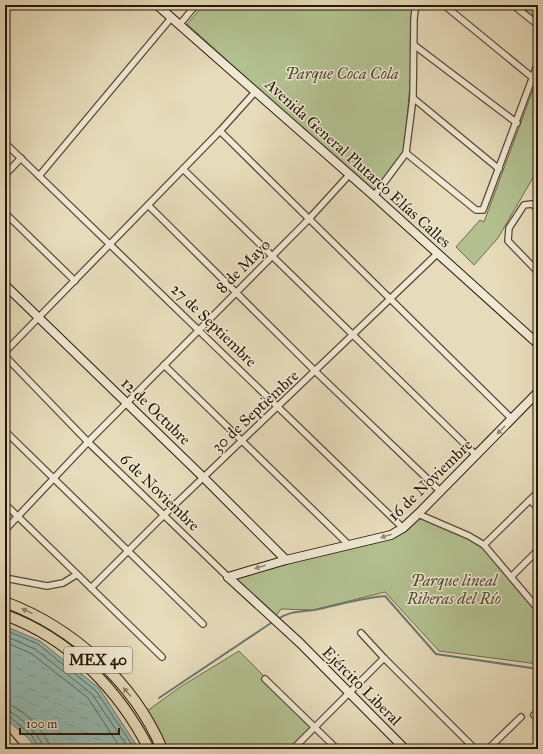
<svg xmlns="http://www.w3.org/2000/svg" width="543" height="754" viewBox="0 0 543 754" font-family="'IM FELL Great Primer',serif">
<defs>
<pattern id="water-ripples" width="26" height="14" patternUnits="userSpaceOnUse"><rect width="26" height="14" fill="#97bbb4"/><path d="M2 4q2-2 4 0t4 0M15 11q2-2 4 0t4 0" fill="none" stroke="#82a099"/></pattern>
</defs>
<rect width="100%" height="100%" fill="#e6dbba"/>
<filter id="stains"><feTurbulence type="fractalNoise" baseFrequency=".005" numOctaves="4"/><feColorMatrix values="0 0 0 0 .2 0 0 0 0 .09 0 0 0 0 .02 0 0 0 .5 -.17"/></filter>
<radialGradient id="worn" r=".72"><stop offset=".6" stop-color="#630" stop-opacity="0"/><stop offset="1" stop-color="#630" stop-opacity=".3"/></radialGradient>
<!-- green -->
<g fill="#b3c191" stroke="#6d6c4c">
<path d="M204,5H417L404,152L372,192L187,24Z"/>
<path d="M520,5H538V21Z"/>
<path d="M538,76V169L498,238L474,265L456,247L480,220L484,222Z"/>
<path d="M418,514L478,541L538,608V664L439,651L385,592L313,610L281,609L274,619L228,577L379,539Z"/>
<path d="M239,651L315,727L293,749H161L143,714L180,687Z"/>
</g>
<!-- water -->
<path fill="url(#water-ripples)" stroke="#6a796f" d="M5,626L40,641L99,688L139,749H36L29,739L5,718Z"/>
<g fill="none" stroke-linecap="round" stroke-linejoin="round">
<!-- shore -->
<g stroke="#5f695e" stroke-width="1">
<path d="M5,630L38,644L96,691L135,749"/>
<path d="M5,636L35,649L92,694L129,749"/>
<path d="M5,642L32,654L88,698L121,749"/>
<path d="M5,704C19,704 49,734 50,749"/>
<path d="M5,710C16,711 43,738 44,749"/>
<path d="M5,715L9,716L32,736L39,749"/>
</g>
<!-- stream -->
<g stroke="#6a796f" stroke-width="2">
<path d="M278,619C289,611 301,612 314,610C338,605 361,598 385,596L436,654L538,669"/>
<path d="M159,698L274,621"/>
</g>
<!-- street casing -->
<g stroke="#574834" stroke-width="8">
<g id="street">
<path d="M444,5L533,78"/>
<path d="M513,5L538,25"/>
<path d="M180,24L196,5"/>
<path d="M414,45L517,123"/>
<path d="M413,98L499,169"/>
<path d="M220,131L512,419"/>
<path d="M5,143L403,528"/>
<path d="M406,153L476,210H483L538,63"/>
<path d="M183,169L476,455"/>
<path d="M5,175L21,158"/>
<path d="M39,176L172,17"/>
<path d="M374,196L406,153L413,98L414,19L415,10L419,5"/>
<path d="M148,205L315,371L440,491"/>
<path d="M538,209L532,204L524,205L509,228L508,241L538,272"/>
<path d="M5,213L75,281"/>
<path d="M5,352L220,131L256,91"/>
<path d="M5,356L88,442L228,577"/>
<path d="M164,365L349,545"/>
<path d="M5,431L203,624"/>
<path d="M530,500L538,508"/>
<path d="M5,504L162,657"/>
<path d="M418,514L469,536L484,545L538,609"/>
<path d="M5,530L88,442L308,220L349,175"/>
<path d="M484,545L538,492"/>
<path d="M511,577L538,550"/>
<path d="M5,578L47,586L63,583L76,575"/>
<path d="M91,588L163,516L438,253"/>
<path d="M361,633L384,658L475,749"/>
<path d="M265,679L337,749"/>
<path d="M534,715L538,719"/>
<path d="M293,749L384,658"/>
<path d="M488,749L521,717"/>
</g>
</g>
<!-- secondary casing -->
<g stroke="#271707" stroke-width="10">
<g id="secondary">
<path d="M157,5L374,196L538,344"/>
<path d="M5,285L203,477L286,560"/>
<path d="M228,577L286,560L391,535L403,528L418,514L538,392"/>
<path d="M228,577L300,643L405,749"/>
</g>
</g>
<!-- highway casing -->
<g stroke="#271707" stroke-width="12">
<g id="highway">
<path d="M5,602C72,627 134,682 162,749"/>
<path d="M5,615C69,638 119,690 149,749"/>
<path d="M5,736L16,749"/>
</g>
</g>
<!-- street -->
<use href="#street" stroke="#efe8d2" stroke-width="5.5"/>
<!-- secondary -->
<use href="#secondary" stroke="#efe8d2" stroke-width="8"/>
<!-- highway -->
<use href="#highway" stroke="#e6dbba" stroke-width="10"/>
</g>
<!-- one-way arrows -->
<defs><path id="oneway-solid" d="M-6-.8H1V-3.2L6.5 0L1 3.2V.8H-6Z"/></defs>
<g fill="#958a77">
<use href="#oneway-solid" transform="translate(501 430) rotate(135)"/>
<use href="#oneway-solid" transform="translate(386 536) rotate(162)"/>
<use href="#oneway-solid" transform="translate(260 567) rotate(163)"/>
</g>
<g fill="#908369">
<use href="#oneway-solid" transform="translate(27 611) rotate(-154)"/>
<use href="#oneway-solid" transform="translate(127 692) rotate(-130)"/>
</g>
<g text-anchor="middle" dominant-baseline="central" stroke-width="3" stroke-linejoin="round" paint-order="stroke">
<!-- shield labels -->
<rect fill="#efe8d2" stroke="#635644" stroke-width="1" x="64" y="647" width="68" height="26" rx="3"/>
<g font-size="15" font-weight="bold" fill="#271707">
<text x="98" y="660">MEX 40</text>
</g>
<!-- park labels -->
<g font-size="16" font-style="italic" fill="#514a30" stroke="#efe8d2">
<text x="342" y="73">Parque Coca Cola</text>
<text x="454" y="580">Parque lineal<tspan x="454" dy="18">Riberas del Río</tspan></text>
</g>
<!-- street labels -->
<g font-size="16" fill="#271707" stroke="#efe8d2">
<text transform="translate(358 163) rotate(42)">Avenida General Plutarco Elías Calles</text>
<text transform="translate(243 266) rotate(-45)">8 de Mayo</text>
<text transform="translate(214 325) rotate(44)">27 de Septiembre</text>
<text transform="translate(156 411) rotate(44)">12 de Octubre</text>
<text transform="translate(255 411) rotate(-43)">30 de Septiembre</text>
<text transform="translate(430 480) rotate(-44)">16 de Noviembre</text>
<text transform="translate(160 492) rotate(44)">6 de Noviembre</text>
<text transform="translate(362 686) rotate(45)">Ejército Liberal</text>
</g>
</g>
<!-- margin -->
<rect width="543" height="754" fill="none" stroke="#e6dbba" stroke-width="20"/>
<rect x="6" y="6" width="531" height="742" fill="none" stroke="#271707" stroke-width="2"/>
<rect x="10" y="10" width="523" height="734" fill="none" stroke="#271707"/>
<!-- scale -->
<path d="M20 728v6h99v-6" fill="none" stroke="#271707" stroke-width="2"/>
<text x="26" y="728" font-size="12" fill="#271707" stroke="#efe8d2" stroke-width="3" paint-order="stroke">100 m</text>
<rect width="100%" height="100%" filter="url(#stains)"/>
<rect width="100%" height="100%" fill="url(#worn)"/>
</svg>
